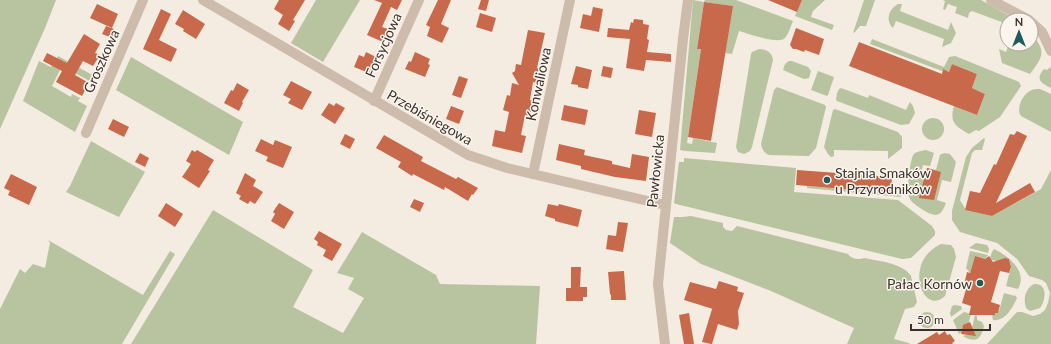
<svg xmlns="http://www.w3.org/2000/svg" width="1051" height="344" viewBox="0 0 1051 344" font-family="Lato,sans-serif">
<rect width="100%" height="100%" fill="#f4ebe1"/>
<!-- green -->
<g fill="#b8c4a0">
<path d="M0,0H56L45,28L0,129Z"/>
<path d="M316,0H360L323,62L291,43Z"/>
<path d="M693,0L704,2L705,0H736L793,21C791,26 788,35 785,38C778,45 747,33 739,31L732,54L725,53L732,6L704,2L697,48L701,49L687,143L692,144L693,138L717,143L715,153L685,151L680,150Z"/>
<path d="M802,0H825L813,11L811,17L834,25L832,30L795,16Z"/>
<path d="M864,0H875L866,26H860L855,32L853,33Z"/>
<path d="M943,0H981L1017,20H1007V24L972,11L969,13L968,18L955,13L957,7L948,4L945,10L943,9L945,1Z"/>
<path d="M898,4H902L900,11L948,30L951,22L956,33L951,43L942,47L944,39L896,21L893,28C885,20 889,9 898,4Z"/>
<path d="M1031,33C1047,52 1043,56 1030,74L1002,63L999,49L1006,52L1009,44H1031Z"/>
<path d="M872,39L944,67L949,57L955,56L1019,82L1021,86L1000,117L979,131L976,130L969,134C956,126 949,123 954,106L977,115L985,94L972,88L977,74L952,64L949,72L943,70L942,71L870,44Z"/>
<path d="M759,49C766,49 772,52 773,60L752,147L750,151L744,154L738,152L736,147L751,54L752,52Z"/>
<path d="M58,56L96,77L95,80L98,82L97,85L62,66L52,86L71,97L72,94L80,98L78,101L87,106L75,132L23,101L39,61L51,67L55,58L57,59Z"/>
<path d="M131,57L243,122L229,155L116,90Z"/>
<path d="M789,61H792L808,67L811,71L809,78L804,79L783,70L785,64Z"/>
<path d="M1050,67L1051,68V88C1041,83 1035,79 1044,69L1047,70Z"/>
<path d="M818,71L834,77L828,95L827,96L811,90Z"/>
<path d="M777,87L825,105L826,107L816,148L809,156L769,155C764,153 762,149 761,144L774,90Z"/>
<path d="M841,88L868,98L869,95L906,110L910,102L913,106L915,113L909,124L901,125L837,101L836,100L837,93L839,89Z"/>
<path d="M1040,89L1051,94V132L1021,116C1016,109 1022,95 1030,91C1033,89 1036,89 1040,89Z"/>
<path d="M835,109L898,132L902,137V148L888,159V151L834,150V156L831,157L828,154L824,147L833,110Z"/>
<circle cx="933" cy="129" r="11"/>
<path d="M984,138L985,139L982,150H975L972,153L960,200L966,210L992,216L1041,189L1051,170V344H987L1017,312H1022L1033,316L1040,314L1045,310L1048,303L1050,293L1046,283L1042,280L1029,276L1017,259L997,243L960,232L952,220V211L966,157L972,148Z"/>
<path d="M91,141L145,172L119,217L66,192L70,186Z"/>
<path d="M926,150L934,153L930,166L923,165L921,173H925L927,168L936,170L940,155C943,153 946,153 950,154L956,162L951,182L942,180L937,200L946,203C940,220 933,216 920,208C916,205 911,202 909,197C907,191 910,157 914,154C917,151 922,151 926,150Z"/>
<path d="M684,158L796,168L794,192L898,200L932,226L935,231V235L911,258L902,259L676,204L674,203L679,162H684Z"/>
<path d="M807,186L901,194V197L807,188Z"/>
<path d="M213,210L313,270L293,307L343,333L364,298L348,289L354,278L337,273L362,232L436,275L440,284L540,286L536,344H131Z"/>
<path d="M691,216L723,223V227L726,230L732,231L737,226L848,254C851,259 859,260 864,258C878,261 903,263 911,276L917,302L914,307L905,309L894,339L909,343L910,344H847L854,328L771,291L701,264L670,243L674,217H682Z"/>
<path d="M48,240L143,295L170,251L175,254L122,344H0V309L20,269L25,273L33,264L45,268L50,243Z"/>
<path d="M976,243L987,245L989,249L988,253L969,248Z"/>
<path d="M941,244L951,245L954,249L956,257L945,296C923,317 902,262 941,244Z"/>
<path d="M994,249C1009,256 1028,272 1018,289L1006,286L1011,267L1009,259L1001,262L992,260L990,258L992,252Z"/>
<path d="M970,251L988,255L985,259L975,256L970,273L966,268Z"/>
<path d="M1034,284C1048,283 1046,300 1040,308L1030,311L1026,308C1023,298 1025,289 1034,284Z"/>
<path d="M1004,293L1015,296V295L1017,298C1013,307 1005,322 993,320L992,315L999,311Z"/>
<path d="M955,305L961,306L962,309L951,317L950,313L952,306Z"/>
<path d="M964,312L971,314L968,325H964L962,328L963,331L959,334L953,320Z"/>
<circle cx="927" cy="320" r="8"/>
<path d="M975,315L977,316V320L982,322L984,326C981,339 976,344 963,336L974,332L972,328Z"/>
</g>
<!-- building -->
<g fill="#c8694b">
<path d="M279,0H305L293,20L295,21L289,31L278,24L283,15L274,9Z"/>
<path d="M374,0H402L397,10L391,7L382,27L388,29L383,42L367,35L382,3Z"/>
<path d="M438,0H451L441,24L449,28L442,43L427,36L430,27L426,25Z"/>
<path d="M481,0H489L486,11L478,9Z"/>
<path d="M768,0H802L797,12Z"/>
<path d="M704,2L733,6L711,141L688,137L701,49H697Z"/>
<path d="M97,4L118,14L112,28L90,18Z"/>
<path d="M593,7L603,9L599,32L580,28L583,14L591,16Z"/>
<path d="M161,9L171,14L159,40L177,49L171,62L143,49Z"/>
<path d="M183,10L205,24L196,39L183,31L184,29L175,24Z"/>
<path d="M480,13L496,18L492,32L476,27Z"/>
<path d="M634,19L643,20V24L649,25L647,39L649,40L647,52L671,54V62L646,60L644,71L626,68L630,39L607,37L608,28L629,30L631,22L633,23Z"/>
<path d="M106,26L114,29L110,37L102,34Z"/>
<path d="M796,28L824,39L819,55L805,50L804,52L796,49H793L790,45Z"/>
<path d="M528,30L545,33L537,68L539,69L536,83L533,82L530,100L533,101L530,116L525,115L521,135L526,136L522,153L492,146L495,130L505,132L509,112L503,110L507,95L510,96L512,83L519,85L512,73L515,71L516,64L521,65Z"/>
<path d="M84,34L100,44L95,53L100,55L93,66L83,61L75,75L89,83L82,96L56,82L62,71L43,61L47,53L67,63Z"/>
<path d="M859,42L942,74L943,69L949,72L952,64L977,74L972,88L985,94L977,115L849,66Z"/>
<path d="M366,52L376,57L369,73L354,67L359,55L364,57Z"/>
<path d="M415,52L430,59L428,64L430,65L425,77L405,69L409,61L411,62Z"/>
<path d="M576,66L592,70L588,89L578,87V85L571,84Z"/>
<path d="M603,66L613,68L611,78L601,76Z"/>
<path d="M459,76L468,79L461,98L452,95Z"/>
<path d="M291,81L312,92L302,110L288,103L291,99L283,95Z"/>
<path d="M237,83L249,90L242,102L243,103L239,111L224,103L231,90L233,91Z"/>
<path d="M329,103L334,106L336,103L345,108L335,124L321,115Z"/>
<path d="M564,105L588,110L585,125L561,120Z"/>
<path d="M451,106L464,111L459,124L446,119Z"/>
<path d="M639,110L656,113L652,137L635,134Z"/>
<path d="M113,119L129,127L124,137L108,129Z"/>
<path d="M1017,131L1027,136L996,203L1030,183L1035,192L992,216L965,210L970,191L980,193L994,164L996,165L1010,134L1014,135Z"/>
<path d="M345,134L355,139L350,149L340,144Z"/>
<path d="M384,135L423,157L421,161L456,179L458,177L478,188L473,195L472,194L468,201L445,187L444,190L413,174L412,176L398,167L401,162L376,148Z"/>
<path d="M261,139L273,145L275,140L292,147L283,168L266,161L268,157L255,151Z"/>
<path d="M559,144L585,150L584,155L612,161V164L630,168L632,154L649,157L646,181L615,177L581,169V166L556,160Z"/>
<path d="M192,150L195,152L197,150L214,160L208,170L210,171L199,188L182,177L191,164L186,161Z"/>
<path d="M140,153L149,158L145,167L135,162Z"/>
<path d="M927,168L941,172L934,200L919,198Z"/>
<path d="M797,170L892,177L891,193L796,185Z"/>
<path d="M245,173L256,180L253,186L263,192L255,204L250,201L248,204L239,199L241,196L236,193Z"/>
<path d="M11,174L37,187L29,205L8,195L10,191L4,188Z"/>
<path d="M414,199L424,203L420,212L410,207Z"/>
<path d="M166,203L183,214L175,227L158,216Z"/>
<path d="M279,203L294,212L284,229L271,221L275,214L273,212Z"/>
<path d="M548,204L558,206L559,204L582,210L578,227L555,221V219L545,216Z"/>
<path d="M618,222L628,223L623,252L606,249L608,235L616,236Z"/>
<path d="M319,231L342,244L332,261L323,256L326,250L317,245L318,242L314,239Z"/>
<path d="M975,256L985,259L989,256L993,262L1005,258L1009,259L1011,267L1009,273L1000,271L991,302L1000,305L998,313H995V315H969L971,306L962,303L967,286L964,285L967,272L970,273Z"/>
<path d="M571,267H581L580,287H587V297H583V301H566V288H571Z"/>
<path d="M624,271L626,300H611V295L610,294L608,272Z"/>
<path d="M719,281L738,287L737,291L744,293L738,311L739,324L737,330L718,324L712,344H711L702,342L712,309H713L684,300L690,282L716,289Z"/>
<path d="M689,313L694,344H684L679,315Z"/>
<path d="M970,322L976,336L961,334L963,325Z"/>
<path d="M945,331L947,335L950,334L955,341L952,343L953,344H917L937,332L939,335Z"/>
</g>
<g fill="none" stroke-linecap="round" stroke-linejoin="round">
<!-- minor -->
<g stroke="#cdbbac" stroke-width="10">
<path d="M203,0L468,155L507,168L665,205"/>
<path d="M991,0L1029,20"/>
<path d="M1031,22L1042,32L1051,51"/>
<path d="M374,101L419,0"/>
<path d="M86,133L143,0"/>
<path d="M533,174L570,0"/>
<path d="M665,344L658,284L683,39L688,0"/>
</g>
</g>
<!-- markers -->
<g fill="#1f5a5e" stroke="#fbf5ee" stroke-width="1.5">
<circle cx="827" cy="180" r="4"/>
<circle cx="980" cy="283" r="4"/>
</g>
<g text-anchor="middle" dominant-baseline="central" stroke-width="3" stroke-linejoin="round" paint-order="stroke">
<!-- street labels -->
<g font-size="14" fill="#3b302b" stroke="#fbf5ee">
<text transform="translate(383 45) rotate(-66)">Forsycjowa</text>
<text transform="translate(101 61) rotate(-66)">Groszkowa</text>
<text transform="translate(538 84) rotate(-78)">Konwaliowa</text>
<text transform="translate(430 117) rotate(30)">Przebiśniegowa</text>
<text transform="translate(655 171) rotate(-84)">Pawłowicka</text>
</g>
<!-- poi labels -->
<g font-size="14" fill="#3b302b" stroke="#fbf5ee" text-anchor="start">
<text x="835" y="172">Stajnia Smaków<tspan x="835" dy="16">u Przyrodników</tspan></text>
<text x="972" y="283" text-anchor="end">Pałac Kornów</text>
</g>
</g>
<!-- north arrow -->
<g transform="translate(1019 32)"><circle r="19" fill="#fbf5ee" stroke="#aea6a0"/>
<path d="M0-3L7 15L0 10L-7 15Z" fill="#1f5a5e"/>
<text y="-6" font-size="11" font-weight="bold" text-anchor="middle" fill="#3b302b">N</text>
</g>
<!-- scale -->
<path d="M911 324v6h79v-6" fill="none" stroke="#3b302b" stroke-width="2"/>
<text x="917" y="324" font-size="12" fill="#3b302b" stroke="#fbf5ee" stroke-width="3" paint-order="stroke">50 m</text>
</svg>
